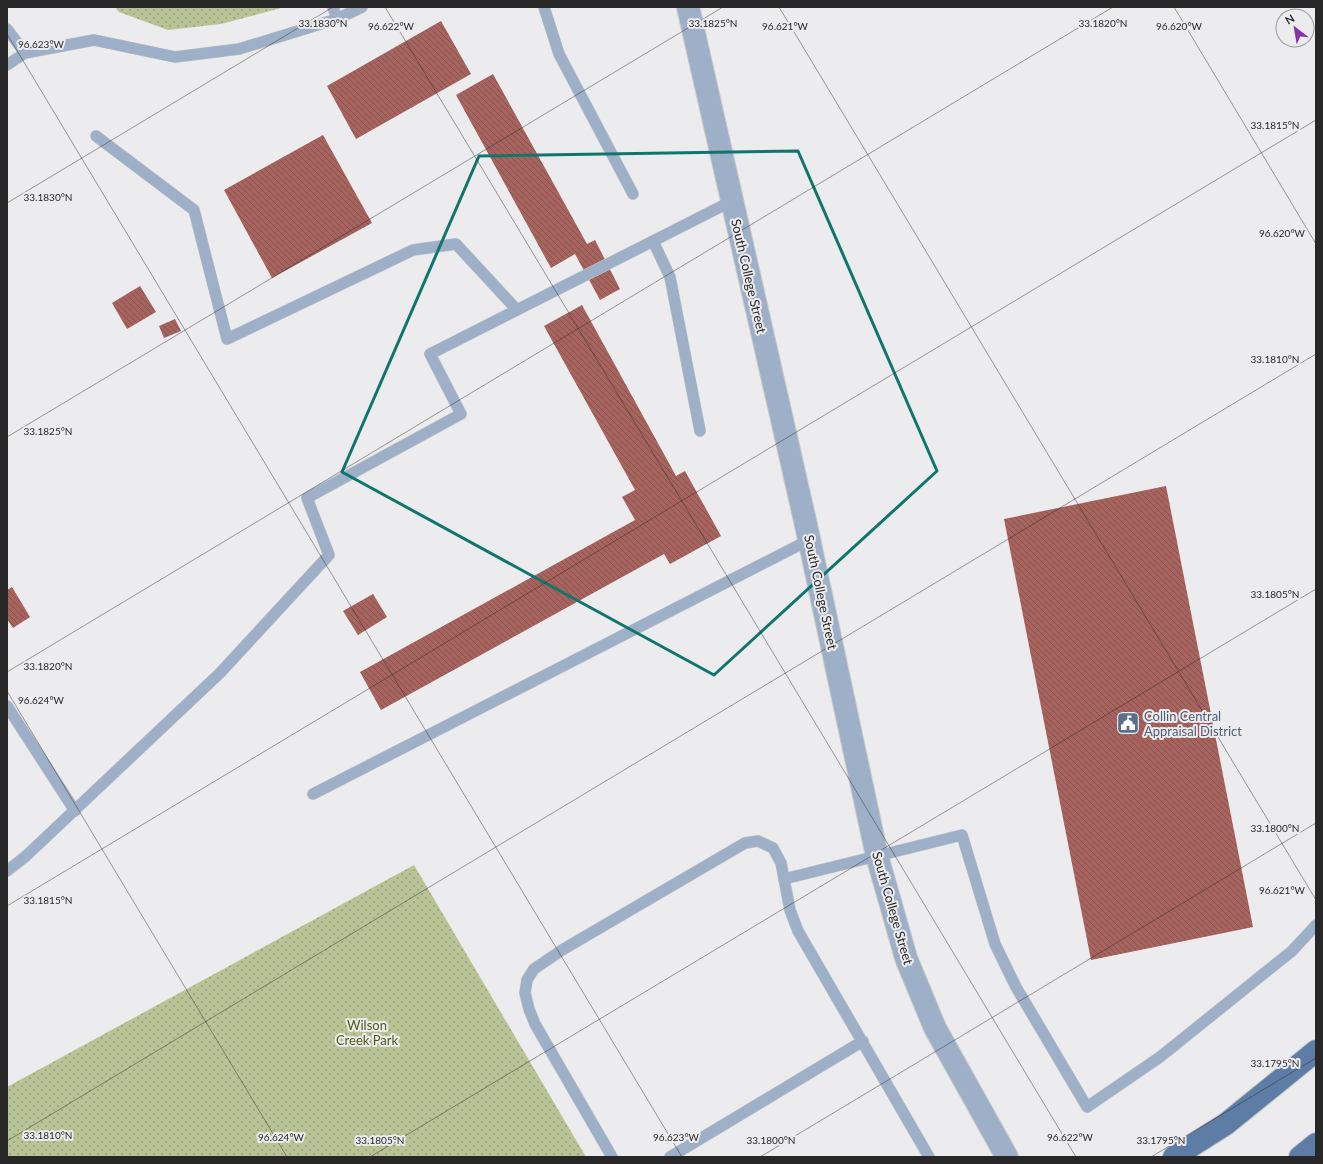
<svg xmlns="http://www.w3.org/2000/svg" width="1323" height="1164" viewBox="0 0 1323 1164" font-family="Lato,sans-serif">
<defs>
<pattern id="park-dots" width="8" height="8" patternUnits="userSpaceOnUse"><rect width="8" height="8" fill="#b8c396"/><path d="M2 2h.1M6 6h.1" fill="none" stroke="#969e7a" stroke-width="1.8" stroke-linecap="round"/></pattern>
<pattern id="building-back-hatch" width="6" height="6" patternUnits="userSpaceOnUse"><rect width="6" height="6" fill="#a7645e"/><path d="M-1 5l2 2M0 0l6 6M5-1l2 2" fill="none" stroke="#88524e"/></pattern>
</defs>
<rect width="100%" height="100%" fill="#ececee"/>
<!-- park -->
<g fill="url(#park-dots)">
<path d="M115,7H285L221,24L168,30L119,12Z"/>
<path d="M414,865L586,1157H7V1087Z"/>
</g>
<!-- building -->
<g fill="url(#building-back-hatch)">
<path d="M441,21L471,74L356,139L327,86Z"/>
<path d="M493,74L587,244L595,240L620,289L600,300L575,254L551,268L456,95Z"/>
<path d="M323,135L372,223L272,278L224,190Z"/>
<path d="M140,286L156,312L127,329L112,303Z"/>
<path d="M582,305L676,476L685,471L721,536L670,564L664,554L381,710L360,672L635,520L622,497L635,490L544,326Z"/>
<path d="M175,319L181,331L164,338L159,326Z"/>
<path d="M1166,486L1253,927L1091,960L1004,519Z"/>
<path d="M12,587L30,617L13,628L7,619V590Z"/>
<path d="M373,594L387,617L358,635L343,611Z"/>
</g>
<g fill="none" stroke-linecap="round" stroke-linejoin="round">
<!-- service casing -->
<g stroke="#c9c9ca" stroke-width="12">
<g id="service">
<path d="M333,7L337,19L362,7"/>
<path d="M544,7L559,54L633,194"/>
<path d="M7,29L25,53"/>
<path d="M7,65L25,53L94,40L175,57L239,49L337,19"/>
<path d="M96,136L194,210L227,339L413,250L456,244L517,310"/>
<path d="M653,241L670,277L700,431"/>
<path d="M7,706L75,811"/>
<path d="M313,794L809,540"/>
<path d="M7,871L26,856L220,673L329,555L307,498L461,414L430,354L732,201"/>
<path d="M784,879L962,835L995,944L1016,987L1087,1107L1160,1057L1292,951L1316,925"/>
<path d="M612,1157L535,1024L529,1009L525,993L527,980L534,969L562,950L745,843L758,841L773,848L781,863L790,910L798,931L929,1157"/>
<path d="M670,1157L863,1041"/>
</g>
</g>
<!-- minor casing -->
<g stroke="#c9c9ca" stroke-width="24">
<path id="minor" d="M688,7L806,525L877,856L897,926L906,958L935,1028L1007,1157"/>
</g>
<!-- primary casing -->
<g stroke="#c9c9ca" stroke-width="24">
<g id="primary">
<path d="M1174,1157L1226,1124L1316,1051"/>
<path d="M1300,1157L1316,1144"/>
</g>
</g>
<!-- service -->
<use href="#service" stroke="#9eb0c7" stroke-width="11"/>
<!-- minor -->
<use href="#minor" stroke="#9eb0c7" stroke-width="22"/>
<!-- primary -->
<use href="#primary" stroke="#5d7ca6" stroke-width="22"/>
</g>
<!-- marked area -->
<path fill="none" stroke="#0f766e" stroke-width="3" stroke-linejoin="round" d="M798,151L937,471L714,675L342,472L479,156Z"/>
<!-- ticks -->
<path fill="none" stroke="#272728" stroke-width="1" stroke-opacity="0.45" d="M385,7L1076,1157M779,7L1316,900M1174,7L1316,244M7,34L682,1157M7,203L333,7M7,437L723,7M7,672L1113,7M7,691L287,1157M7,906L1316,120M7,1141L1316,354M370,1157L1316,589M760,1157L1316,823M1151,1157L1316,1058"/>
<!-- icons -->
<defs>
<g id="civic-square" transform="scale(1.15)"><rect x="-9" y="-9" width="18" height="18" rx="4" fill="#5c6f8a" stroke="#ececee"/><path d="M-.6-6.5H3V-4.5H.6V-3L4-1V1h2V6H-6V1h2V-1L-.6-3ZM-1.2 2.5V6h2.4V2.5Z" fill="#fff"/></g>
</defs>
<g fill-rule="evenodd">
<use href="#civic-square" x="1128" y="723"/>
</g>
<g text-anchor="middle" dominant-baseline="central" stroke-width="4" stroke-linejoin="round" paint-order="stroke">
<!-- street labels -->
<g font-size="13" fill="#272728" stroke="#ececee">
<text transform="translate(749 276) rotate(77)">South College Street</text>
<text transform="translate(821 592) rotate(78)">South College Street</text>
<text transform="translate(893 908) rotate(74)">South College Street</text>
</g>
<!-- service labels -->
<g font-size="13" fill="#4e5e75" stroke="#ececee" text-anchor="start">
<text x="1144" y="716">Collin Central<tspan x="1144" dy="15">Appraisal District</tspan></text>
</g>
<!-- park labels -->
<g font-size="13" fill="#4e5a13" stroke="#ececee">
<text x="367" y="1025">Wilson<tspan x="367" dy="15">Creek Park</tspan></text>
</g>
</g>
<g font-size="10" text-anchor="middle" fill="#272728" stroke="#ececee" stroke-width="4" stroke-linejoin="round" paint-order="stroke">
<text x="713" y="27">33.1825°N</text>
<text x="323" y="27">33.1830°N</text>
<text x="1103" y="27">33.1820°N</text>
<text x="391" y="30">96.622°W</text>
<text x="785" y="30">96.621°W</text>
<text x="1179" y="30">96.620°W</text>
<text x="41" y="48">96.623°W</text>
<text x="1275" y="129">33.1815°N</text>
<text x="48" y="201">33.1830°N</text>
<text x="1282" y="237">96.620°W</text>
<text x="1275" y="363">33.1810°N</text>
<text x="48" y="435">33.1825°N</text>
<text x="1275" y="598">33.1805°N</text>
<text x="48" y="670">33.1820°N</text>
<text x="41" y="704">96.624°W</text>
<text x="1275" y="832">33.1800°N</text>
<text x="1282" y="894">96.621°W</text>
<text x="48" y="904">33.1815°N</text>
<text x="1275" y="1067">33.1795°N</text>
<text x="48" y="1139">33.1810°N</text>
<text x="281" y="1141">96.624°W</text>
<text x="676" y="1141">96.623°W</text>
<text x="1070" y="1141">96.622°W</text>
<text x="380" y="1144">33.1805°N</text>
<text x="771" y="1144">33.1800°N</text>
<text x="1161" y="1144">33.1795°N</text>
</g>
<!-- border -->
<rect width="1323" height="1164" fill="none" stroke="#272728" stroke-width="16"/>
<!-- north arrow -->
<g transform="translate(1295 28) rotate(329)"><circle r="19" fill="#ececee" stroke="#9d9d9f"/>
<path d="M0-3L7 15L0 10L-7 15Z" fill="#8634a3"/>
<text y="-6" font-size="11" font-weight="bold" text-anchor="middle" fill="#272728">N</text>
</g>
</svg>
